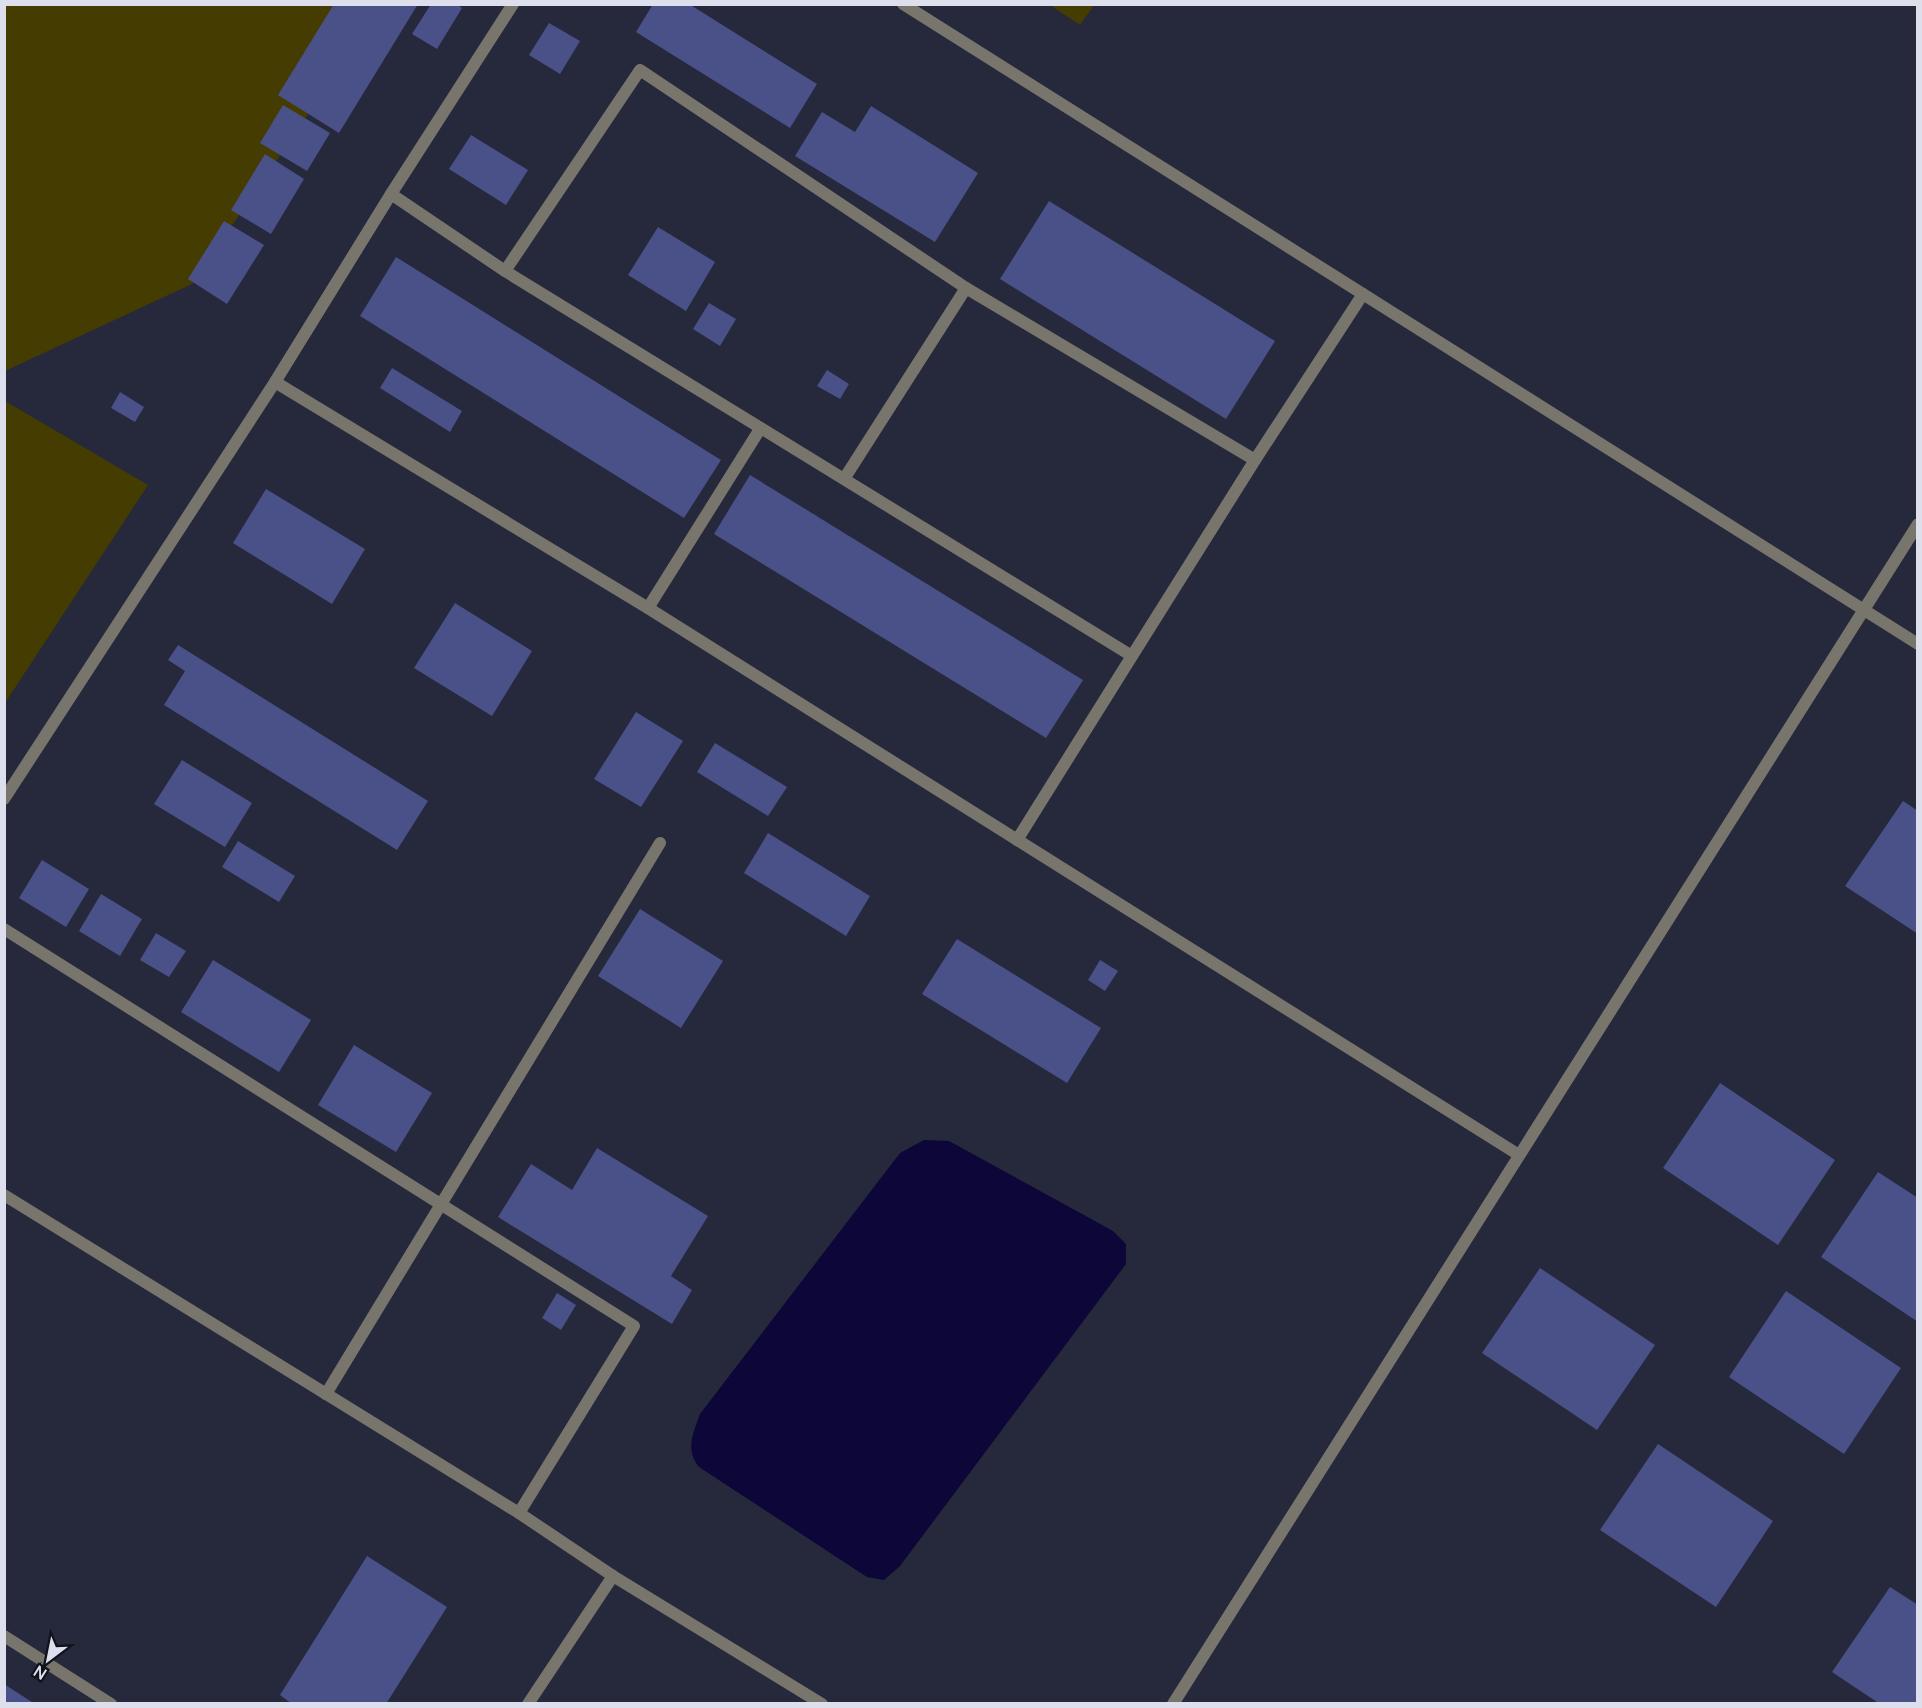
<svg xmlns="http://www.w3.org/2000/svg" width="1922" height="1708" viewBox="0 0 1922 1708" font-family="Manrope,sans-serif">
<rect width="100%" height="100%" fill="#26283b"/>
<!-- green -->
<g fill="#453c02">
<path d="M4,5H383L192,284L5,371Z"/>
<path d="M1050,5H1094L1080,25Z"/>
<path d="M5,401L148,485L5,703Z"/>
</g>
<!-- water -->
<path fill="#0c0639" d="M924,1140L949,1141L1113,1231L1126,1244V1264L900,1566L884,1580L867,1577L699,1467C685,1449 693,1434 700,1414L900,1153Z"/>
<!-- building -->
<g fill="#4a5088">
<path d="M334,4H418L339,133L278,95Z"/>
<path d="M431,4H456L462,8L437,49L412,34Z"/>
<path d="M653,4H689L817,84L790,128L636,32Z"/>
<path d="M549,23L580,41L560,74L529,55Z"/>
<path d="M283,105L330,133L307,171L260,143Z"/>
<path d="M871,106L978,173L935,242L795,156L822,112L855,132Z"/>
<path d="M471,135L528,170L506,205L449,169Z"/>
<path d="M265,154L304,179L271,234L231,210Z"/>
<path d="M1049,201L1275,341L1226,419L1000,279Z"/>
<path d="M224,221L264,245L227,304L188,279Z"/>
<path d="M658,227L715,262L686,311L628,275Z"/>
<path d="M396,257L721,460L684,518L360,316Z"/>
<path d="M709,303L736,319L720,346L693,329Z"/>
<path d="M392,368L462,411L450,432L380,388Z"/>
<path d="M827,370L849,384L840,399L817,386Z"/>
<path d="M120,392L144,407L135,422L111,408Z"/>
<path d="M750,475L1083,680L1046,738L714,534Z"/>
<path d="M266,489L365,549L332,604L233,543Z"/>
<path d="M455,603L532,651L492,716L414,668Z"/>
<path d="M178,645L428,801L397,850L164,705L185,671L168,660Z"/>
<path d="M636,712L683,741L641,807L594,779Z"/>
<path d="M715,743L787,787L768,816L697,772Z"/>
<path d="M182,760L252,803L225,847L154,804Z"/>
<path d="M1903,801L1918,811V934L1845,886Z"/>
<path d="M768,833L870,896L846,936L744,873Z"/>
<path d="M238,841L295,876L279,902L222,867Z"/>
<path d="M42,860L89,889L66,927L19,898Z"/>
<path d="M101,894L142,919L120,956L79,931Z"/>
<path d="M640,909L723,961L681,1028L598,976Z"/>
<path d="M156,933L186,951L169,977L140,960Z"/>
<path d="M957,939L1101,1028L1067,1083L922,994Z"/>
<path d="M213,960L311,1020L279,1072L181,1012Z"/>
<path d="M1100,960L1118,971L1105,991L1088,980Z"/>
<path d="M354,1045L432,1093L396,1152L318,1105Z"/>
<path d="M1720,1083L1835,1160L1778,1245L1663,1168Z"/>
<path d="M597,1148L708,1216L671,1276L692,1290L672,1324L498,1217L531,1164L572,1190Z"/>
<path d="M1878,1172L1918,1198V1322L1821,1257Z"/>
<path d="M1540,1268L1655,1345L1597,1430L1482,1353Z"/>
<path d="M1786,1291L1901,1368L1844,1454L1729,1377Z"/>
<path d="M557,1293L576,1305L561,1330L542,1318Z"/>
<path d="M1658,1444L1773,1521L1716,1607L1600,1530Z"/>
<path d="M367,1556L447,1607L386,1704H292L280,1695Z"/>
<path d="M1890,1587L1918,1605V1704H1880L1832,1672Z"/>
<path d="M4,1684L35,1704H4Z"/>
</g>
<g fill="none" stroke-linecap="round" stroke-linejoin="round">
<!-- service -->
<g stroke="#78766c" stroke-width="12">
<path d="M4,1636L111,1704"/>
<path d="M528,1704L613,1576"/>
</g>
<!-- minor -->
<g stroke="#78766c" stroke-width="12">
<path d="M903,4L1918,644"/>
<path d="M391,194L505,271L1132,656L1255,460L1363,294"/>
<path d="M505,271L640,70L966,288L1255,460"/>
<path d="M275,382L648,608L1519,1155"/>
<path d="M844,479L966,288"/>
<path d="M648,608L760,429"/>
<path d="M4,799L275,382L391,194L513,4"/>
<path d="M1017,840L1132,656"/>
<path d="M4,929L634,1326L519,1513"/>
<path d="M4,1195L519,1513L613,1576L822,1704"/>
<path d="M326,1394L660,843"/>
<path d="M1173,1704L1918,524"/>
</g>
</g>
<!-- border -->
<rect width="1922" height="1708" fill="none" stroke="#dddfec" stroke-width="12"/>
<!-- north arrow -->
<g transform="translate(48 1660) rotate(212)" stroke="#10121a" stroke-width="4.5" paint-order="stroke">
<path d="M0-4.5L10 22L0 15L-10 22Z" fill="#dddfec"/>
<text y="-9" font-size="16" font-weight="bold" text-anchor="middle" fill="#dddfec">N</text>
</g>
</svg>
